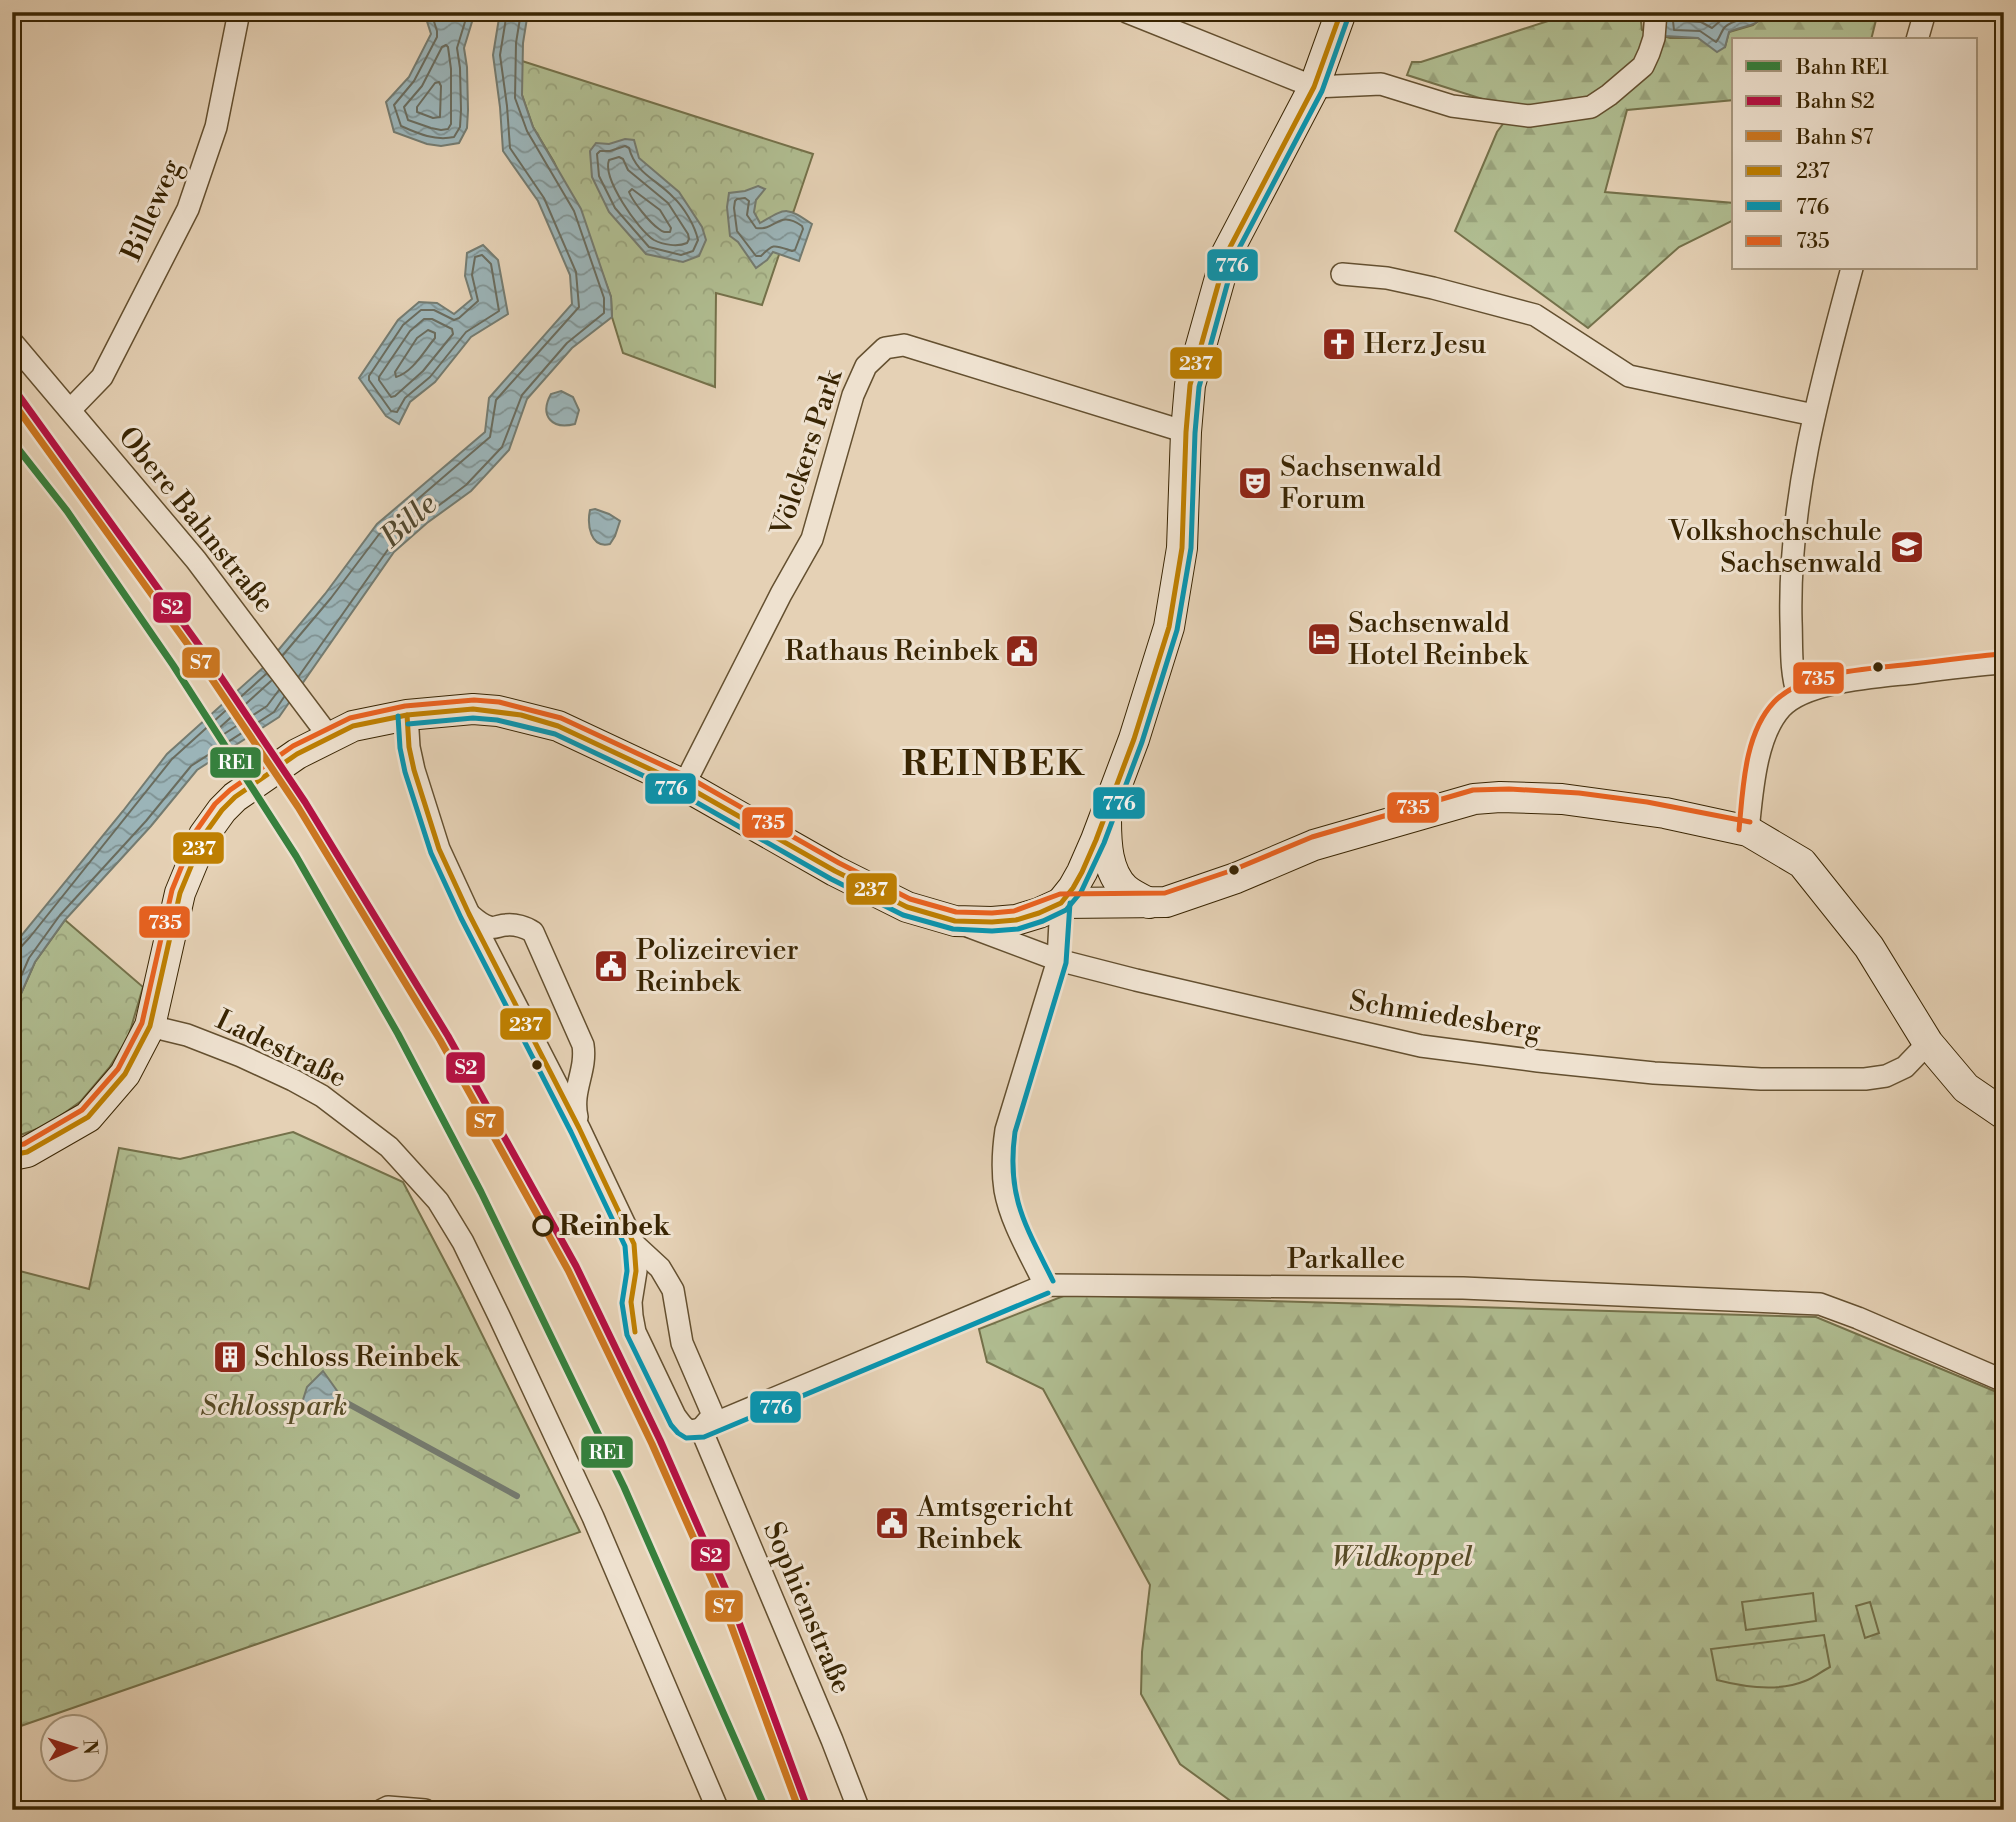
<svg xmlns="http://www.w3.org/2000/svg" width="2016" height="1822" viewBox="0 0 2016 1822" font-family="'Libre Bodoni',serif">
<defs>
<pattern id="forest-firs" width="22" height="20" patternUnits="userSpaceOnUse" patternTransform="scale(1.75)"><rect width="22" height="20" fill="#b0bd91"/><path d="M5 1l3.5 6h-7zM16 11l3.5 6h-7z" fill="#98a27b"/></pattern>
<pattern id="park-crowns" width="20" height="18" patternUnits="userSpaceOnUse" patternTransform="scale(1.75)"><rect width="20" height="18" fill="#b0bd91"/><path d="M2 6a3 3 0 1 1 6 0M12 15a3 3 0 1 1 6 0" fill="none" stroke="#98a27b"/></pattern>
<pattern id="water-waves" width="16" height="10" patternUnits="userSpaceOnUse" patternTransform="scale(1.75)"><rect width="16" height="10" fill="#9bb4b8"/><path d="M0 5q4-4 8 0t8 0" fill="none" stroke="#7f9293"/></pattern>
</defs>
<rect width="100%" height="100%" fill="#e5d1b5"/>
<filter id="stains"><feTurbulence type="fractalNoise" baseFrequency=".00286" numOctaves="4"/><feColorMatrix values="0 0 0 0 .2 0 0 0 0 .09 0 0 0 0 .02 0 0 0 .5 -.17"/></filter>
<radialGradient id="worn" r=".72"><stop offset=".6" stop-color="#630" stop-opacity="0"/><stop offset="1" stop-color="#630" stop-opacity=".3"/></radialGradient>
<!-- forest -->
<g fill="url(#forest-firs)" stroke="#74714a" stroke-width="2">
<path d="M1608,12H1640L1642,30L1670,38H1698L1725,47L1729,32L1753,25L1765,15V12H1878L1871,40H1734V100L1627,110L1605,192L1734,203V220L1679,247L1588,328L1455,231L1497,132L1514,109L1407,75L1412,62H1421L1548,21Z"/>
<path d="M1066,1295L1816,1317L2004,1395V1651L2001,1664L2004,1665V1810H1243L1180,1764L1141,1694L1142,1652L1150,1585L1043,1389L987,1362L979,1329Z"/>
</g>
<!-- park -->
<g fill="url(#park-crowns)" stroke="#74714a" stroke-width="2">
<path d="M522,61L813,154L762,305L716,293L715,387L623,353L612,317L611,297L597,259L554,162L533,127L522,95Z"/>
<path d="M65,920L143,987L128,1038L109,1068L81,1101L48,1125L12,1138V1014L35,962Z"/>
<path d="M293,1132L403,1182L460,1290L580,1532L12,1729V1269L89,1289L119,1148L180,1159Z"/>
<path d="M1824,1635L1830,1667C1822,1671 1814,1678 1805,1681C1778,1692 1744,1687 1717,1680L1711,1649Z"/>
</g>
<!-- garden -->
<g fill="#b0bd91" stroke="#74714a" stroke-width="2">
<path d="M1813,1593L1816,1621L1746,1630L1742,1602Z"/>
<path d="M1870,1602L1879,1633L1865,1638L1856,1606Z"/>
</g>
<!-- water -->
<g fill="url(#water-waves)" stroke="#747b70" stroke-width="2">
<path d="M424,12H475L464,48L467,67L468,110L467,128L459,143L441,146L427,144L394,132L386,102L409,77L431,34Z"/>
<path d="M500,12H528L523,43L522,95L533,127L581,209L611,297L612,317L572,348L527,399L509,450L471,491L427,523L394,552L279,717L197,770L151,826L65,920L35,962L12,1014V947L123,811L167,754L266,665L325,594L377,524L485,432L489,398L572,304L570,275L538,201L503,151L500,107L493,55Z"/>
<path d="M1665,12H1765C1760,28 1742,25 1729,32L1725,47L1717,52L1698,38L1665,36Z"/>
<path d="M625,139L634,140L639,158L679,192L702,227L706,240L699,256L683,262L646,254L609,212L592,177L590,151L596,143L609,144Z"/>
<path d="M758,186L765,189L756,200L754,212L760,223C786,208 786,206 812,224L799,261L773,252L767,260L756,268L738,242L730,236L727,207L729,193L745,191Z"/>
<path d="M483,245L498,260L508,314L471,337L435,382L410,402L399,424L386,416L359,378L398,320L419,302L437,303L454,314L472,299L465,276L467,253Z"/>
<path d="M561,391L573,397L579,410L575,424C552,430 539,416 551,394Z"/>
<path d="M595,509L609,514L620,521L615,536L610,544C590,549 587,524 590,510Z"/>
<path d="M323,1371L345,1402L323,1413L302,1403L307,1387Z"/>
</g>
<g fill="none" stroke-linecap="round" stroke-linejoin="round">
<!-- shore -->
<g stroke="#6a6c5e" stroke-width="2">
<path d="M431,12L437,31V37L414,81L394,105L401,126C419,134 435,141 454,137L460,127L461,110L460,68L457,48L468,12"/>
<path d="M1672,12L1674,30L1700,31L1716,42C1720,38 1721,31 1725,27C1734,18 1749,21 1758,12"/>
<path d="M1681,12L1683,21L1701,22L1712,28L1726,16L1739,12"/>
<path d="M446,45L448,47L451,69V124L448,129L441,130L431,128L408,120L404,107L422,86L442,47Z"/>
<path d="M439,82L441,86L440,117L433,118L417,112V107L435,83Z"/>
<path d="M625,146L629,148C636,174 656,179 673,197C684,207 695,226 698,240L693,251L681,255L649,247L615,208L599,176L597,154L600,151H610Z"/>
<path d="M619,157L623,159L628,170L668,203L688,234L689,239L687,243C678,247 663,245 654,240C638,230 602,178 609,160Z"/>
<path d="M632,189L660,210L671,228L670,232C665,232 664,233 659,229C650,223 633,202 629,192Z"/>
<path d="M745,198L749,201L747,215L756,228C777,231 778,209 802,226L803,229L795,250L792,251C774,245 774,243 761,256H756L737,231L734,208L735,201L737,199Z"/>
<path d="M482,255L491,264L499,311L466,332L430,377L405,398L397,412L391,411L369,380V376L403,325L421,310H434L454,320L459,318L478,301L472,275L475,257Z"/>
<path d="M424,319H432L452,329L453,334L423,371L395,396L391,397L379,380V377L410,331Z"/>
<path d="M428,330L435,333V338C424,351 413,372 396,377L395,372L417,338Z"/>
<path d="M283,655L331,598L383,529L490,437L496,400L579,307L576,272L544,198L510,148L507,106L500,55L507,12"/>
<path d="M299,676L389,548L422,518L466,485L502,447L522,395L567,343L604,313V298L574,211L527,131L515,98L516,43L521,12"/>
<path d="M271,681L217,730L216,735L221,736L267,706L279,690"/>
<path d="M12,951L19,949L30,937L172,759L266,674"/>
<path d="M12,997L29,958L60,915L146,821L191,766L274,712L284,697"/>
</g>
<!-- stream -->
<path stroke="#747b70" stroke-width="6" d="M345,1402L517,1496"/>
<!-- street casing -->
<g stroke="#645030" stroke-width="24">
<g id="street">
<path d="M1127,12L1314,87L1381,84L1452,106L1529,116L1591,107L1609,95L1643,66L1649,53L1654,38L1656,12"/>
<path d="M1917,40L1925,12"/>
<path d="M1342,274L1387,278L1433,288L1535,315L1629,376L1814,415"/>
<path d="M12,342L196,560L330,738"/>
<path d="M70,410L102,377L188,209L216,127L239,12"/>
<path d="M1798,695C1790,671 1792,646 1791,621C1788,500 1821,383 1852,268"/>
<path d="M407,715L409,747L414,770L439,849L469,914L579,1128L634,1244L636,1271L631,1302L632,1316L635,1332L675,1416C684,1428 686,1433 701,1429L1045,1285L1463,1288L1820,1304L1858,1318L2004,1381"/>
<path d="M684,785L781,594L812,539L853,395L866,366L885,348L904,345L1186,432"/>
<path d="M1748,831C1752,794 1755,737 1781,708C1805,681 1877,677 1913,673C1943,669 1973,665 2004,663"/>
<path d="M469,914C475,919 481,925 489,927C495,929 499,925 506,925C515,924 526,927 533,932L583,1045C587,1071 571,1090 577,1117"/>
<path d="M970,927L1058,960L1136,980L1421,1046L1538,1061L1654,1073L1761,1079H1865L1886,1076L1905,1067L1928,1043"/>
<path d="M150,1026L187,1035L241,1056L293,1080L322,1096L389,1147L438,1201L463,1242L499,1316L593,1517L718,1810"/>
<path d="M634,1244L660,1268L673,1290L682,1343L713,1415L701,1429"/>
<path d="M1045,1285C1031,1255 1011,1223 1005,1190C1002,1170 1003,1150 1006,1130L1058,960L1061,903"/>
<path d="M701,1429L832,1740L859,1810"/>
<path d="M382,1810L388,1807L425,1810"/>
</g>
</g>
<!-- secondary casing -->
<g stroke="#392503" stroke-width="32">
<g id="secondary">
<path d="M1106,820C1106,843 1107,872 1125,889C1132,895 1141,899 1149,903"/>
<path d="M1061,903L1073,888L1082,872L1096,840L1134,739L1169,627L1182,548L1186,432L1190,385L1227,253L1314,87L1341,12"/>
<path d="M12,1155L27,1152L88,1117L125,1074L150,1026L180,893L204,835L222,810L235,797L297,754L353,726L407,715L473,709L498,711L558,726L684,785L835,871L907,907L955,921L992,922L1016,920L1039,913L1061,903L1166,902L1236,878L1314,845L1474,799L1500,797L1562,799L1665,813L1748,831L1802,863L1869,947L1928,1043L1966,1088L2004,1114"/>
</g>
</g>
<!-- street -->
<use href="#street" stroke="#eee1cf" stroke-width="21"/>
<!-- secondary -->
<use href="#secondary" stroke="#eee1cf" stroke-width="30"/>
<!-- bus-1 casing -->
<g stroke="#eee1cf" stroke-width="10">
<g id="bus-1">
<path d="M407,715L409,747L414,770L439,849L469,914L579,1128L634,1244L636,1271L631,1302L635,1332"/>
<path d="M12,1155L27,1152L88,1117L125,1074L150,1026L180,893L204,835L222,810L235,797L297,754L353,726L407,715L473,709L521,715L558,726L684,785L835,871L907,907L955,921L992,922L1016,920L1039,913L1061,903L1073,888L1082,872L1096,840L1134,739L1169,627L1182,548L1186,432L1190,385L1227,253L1314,87L1341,12"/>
</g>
</g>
<!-- bus-2 casing -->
<g stroke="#eee1cf" stroke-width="10">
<g id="bus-2">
<path d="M398,716L400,748L405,772L431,853L461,918L571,1132L625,1246L627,1271L622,1303L627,1335L671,1425L678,1433L686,1438L704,1437L1048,1293"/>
<path d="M408,724L473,718L497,720L555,734L680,793L831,879L903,915L953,929L992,931L1018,929L1043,921L1066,910L1081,892L1104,843L1142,742L1177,630L1191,548L1195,433L1199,387L1235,256L1322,91L1349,15"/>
<path d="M1053,1281C1026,1226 1006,1197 1015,1132L1066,963L1070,903"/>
</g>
</g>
<!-- bus-3 casing -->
<g stroke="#eee1cf" stroke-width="10">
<g id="bus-3">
<path d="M1739,830C1743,789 1744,734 1774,702C1805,670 1871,669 1912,664C1943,661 1973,656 2003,654"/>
<path d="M12,1146L24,1144L82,1110L118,1069L142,1023L172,890L196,831L215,804L230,790L293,746L350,718L405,706L474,700L499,702L561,718L688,777L839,863L910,899L956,912L992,913L1014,911L1060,894L1165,893L1233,870L1312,837L1473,790L1509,789L1579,793L1647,802L1750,822"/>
</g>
</g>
<!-- bus-1 -->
<use href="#bus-1" stroke="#be7f01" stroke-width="5"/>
<!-- bus-2 -->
<use href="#bus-2" stroke="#0995b0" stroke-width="5"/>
<!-- bus-3 -->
<use href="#bus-3" stroke="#e96220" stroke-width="5"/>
<!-- rail-1 casing -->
<g stroke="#eee1cf" stroke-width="12">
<path id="rail-1" d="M12,441L67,511L173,665L296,856L398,1034L481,1192L624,1487L766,1810"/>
</g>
<!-- rail-2 casing -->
<g stroke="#eee1cf" stroke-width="12">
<path id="rail-2" d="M12,386L206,655L305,802L448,1036L576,1266L660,1440L733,1606L808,1810"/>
</g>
<!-- rail-3 casing -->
<g stroke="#eee1cf" stroke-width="12">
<path id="rail-3" d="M12,401L199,660L298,807L440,1040L568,1270L652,1444L725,1609L799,1810"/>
</g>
<!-- rail-1 -->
<use href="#rail-1" stroke="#36803d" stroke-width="7"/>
<!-- rail-2 -->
<use href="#rail-2" stroke="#b51143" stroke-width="7"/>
<!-- rail-3 -->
<use href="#rail-3" stroke="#cc7720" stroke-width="7"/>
</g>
<!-- icons -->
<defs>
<g id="church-square" transform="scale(1.75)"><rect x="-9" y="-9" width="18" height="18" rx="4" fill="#8f2418" stroke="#eee1cf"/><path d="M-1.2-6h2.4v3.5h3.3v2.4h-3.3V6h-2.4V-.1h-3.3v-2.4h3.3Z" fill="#fff"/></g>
<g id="theatre-square" transform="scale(1.75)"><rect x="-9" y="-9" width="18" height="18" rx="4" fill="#8f2418" stroke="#eee1cf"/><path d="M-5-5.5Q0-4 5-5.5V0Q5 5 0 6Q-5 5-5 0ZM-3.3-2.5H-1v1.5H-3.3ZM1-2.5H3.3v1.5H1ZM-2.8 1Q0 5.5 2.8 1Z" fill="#fff"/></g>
<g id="university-square" transform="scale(1.75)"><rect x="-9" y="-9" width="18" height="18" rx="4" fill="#8f2418" stroke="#eee1cf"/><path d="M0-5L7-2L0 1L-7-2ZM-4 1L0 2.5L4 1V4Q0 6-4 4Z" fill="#fff"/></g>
<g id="hotel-square" transform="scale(1.75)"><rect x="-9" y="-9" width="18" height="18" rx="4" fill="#8f2418" stroke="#eee1cf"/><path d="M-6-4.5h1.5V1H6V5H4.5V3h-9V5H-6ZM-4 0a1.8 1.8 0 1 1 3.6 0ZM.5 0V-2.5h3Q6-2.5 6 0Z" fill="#fff"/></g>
<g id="civic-square" transform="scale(1.75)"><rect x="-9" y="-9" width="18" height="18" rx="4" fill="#8f2418" stroke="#eee1cf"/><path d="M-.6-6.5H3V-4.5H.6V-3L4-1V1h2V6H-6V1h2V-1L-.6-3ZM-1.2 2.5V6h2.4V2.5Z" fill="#fff"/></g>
<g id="building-square" transform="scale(1.75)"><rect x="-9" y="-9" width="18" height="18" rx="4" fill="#8f2418" stroke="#eee1cf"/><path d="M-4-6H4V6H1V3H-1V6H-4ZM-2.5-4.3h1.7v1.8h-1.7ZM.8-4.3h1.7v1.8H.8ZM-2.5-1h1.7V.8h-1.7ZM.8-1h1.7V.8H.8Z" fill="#fff"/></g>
</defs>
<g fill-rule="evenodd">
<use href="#church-square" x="1339" y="344"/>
<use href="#theatre-square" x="1255" y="483"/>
<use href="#university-square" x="1907" y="547"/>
<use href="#hotel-square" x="1324" y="639"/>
<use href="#civic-square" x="1022" y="651"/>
<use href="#civic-square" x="611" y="966"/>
<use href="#building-square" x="230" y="1357"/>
<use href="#civic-square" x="892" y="1523"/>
</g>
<!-- markers -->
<g fill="#392503" stroke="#eee1cf" stroke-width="2.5">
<circle cx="1878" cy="667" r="6"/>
<circle cx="1234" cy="870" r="6"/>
<circle cx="537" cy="1065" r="6"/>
</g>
<circle fill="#eee1cf" stroke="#392503" stroke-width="3.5" cx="543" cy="1226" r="9"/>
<g text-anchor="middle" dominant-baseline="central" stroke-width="6" stroke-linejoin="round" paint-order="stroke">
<!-- street labels -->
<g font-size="28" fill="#392503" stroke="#eee1cf">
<text transform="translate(152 210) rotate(-66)">Billeweg</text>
<text transform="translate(807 453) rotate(-72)">Völckers Park</text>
<text transform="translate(196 520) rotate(51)">Obere Bahnstraße</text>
<text transform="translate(1445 1016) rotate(9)">Schmiedesberg</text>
<text transform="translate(281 1049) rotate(26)">Ladestraße</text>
<text x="1346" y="1259">Parkallee</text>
<text transform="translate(807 1608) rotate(67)">Sophienstraße</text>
</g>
<!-- poi labels -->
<g font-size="28" fill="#392503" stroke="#eee1cf" text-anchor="start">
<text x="1364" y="344">Herz Jesu</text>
<text x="1280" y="467">Sachsenwald<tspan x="1280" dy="32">Forum</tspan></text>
<text x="1882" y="531" text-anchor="end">Volkshochschule<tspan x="1882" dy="32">Sachsenwald</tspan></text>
<text x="1348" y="623">Sachsenwald<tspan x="1348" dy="32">Hotel Reinbek</tspan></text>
<text x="998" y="651" text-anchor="end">Rathaus Reinbek</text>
<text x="636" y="950">Polizeirevier<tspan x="636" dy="32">Reinbek</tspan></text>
<text x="254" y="1357">Schloss Reinbek</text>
<text x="917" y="1507">Amtsgericht<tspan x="917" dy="32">Reinbek</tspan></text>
</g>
<!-- stop labels -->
<g font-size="28" font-weight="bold" fill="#392503" stroke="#eee1cf" text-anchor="start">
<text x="559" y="1226">Reinbek</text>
</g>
<!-- park labels -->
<g font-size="28" font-style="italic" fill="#574b26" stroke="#eee1cf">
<text x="274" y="1406">Schlosspark</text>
<text x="1402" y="1557">Wildkoppel</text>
</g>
<!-- water labels -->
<g font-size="30" font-style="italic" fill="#524930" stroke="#eee1cf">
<text transform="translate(409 521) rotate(-42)">Bille</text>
</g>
<!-- district labels -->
<g font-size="35" font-weight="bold" letter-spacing="2" fill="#392503" stroke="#eee1cf">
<text x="994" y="764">REINBEK</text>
</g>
</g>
<g stroke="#eee1cf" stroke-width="2.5">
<rect x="1206" y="248" width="53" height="34" rx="7" fill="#0995b0"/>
<rect x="1169" y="346" width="54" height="34" rx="7" fill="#be7f01"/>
<rect x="152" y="591" width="40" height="33" rx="7" fill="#b51143"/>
<rect x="181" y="646" width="40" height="33" rx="7" fill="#cc7720"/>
<rect x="1792" y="661" width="53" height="34" rx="7" fill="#e96220"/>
<rect x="209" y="746" width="53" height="33" rx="7" fill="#36803d"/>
<rect x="644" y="772" width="53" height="33" rx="7" fill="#0995b0"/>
<rect x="1092" y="786" width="54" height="34" rx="7" fill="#0995b0"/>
<rect x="1386" y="791" width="54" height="33" rx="7" fill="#e96220"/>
<rect x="741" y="806" width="53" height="33" rx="7" fill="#e96220"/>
<rect x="172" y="831" width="53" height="34" rx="7" fill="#be7f01"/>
<rect x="845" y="872" width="53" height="34" rx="7" fill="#be7f01"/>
<rect x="138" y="905" width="53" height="34" rx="7" fill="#e96220"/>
<rect x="499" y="1007" width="53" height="34" rx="7" fill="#be7f01"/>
<rect x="445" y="1051" width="41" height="33" rx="7" fill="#b51143"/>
<rect x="465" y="1105" width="40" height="33" rx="7" fill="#cc7720"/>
<rect x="749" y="1390" width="53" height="34" rx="7" fill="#0995b0"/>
<rect x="580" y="1435" width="54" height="34" rx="7" fill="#36803d"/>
<rect x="690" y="1538" width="41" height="34" rx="7" fill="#b51143"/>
<rect x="704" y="1589" width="40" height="34" rx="7" fill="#cc7720"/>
</g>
<g font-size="19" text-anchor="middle" font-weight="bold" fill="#fff">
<text x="1232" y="272">776</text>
<text x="1196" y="370">237</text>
<text x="172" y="614">S2</text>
<text x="201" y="669">S7</text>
<text x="1818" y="685">735</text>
<text x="236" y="769">RE1</text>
<text x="671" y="795">776</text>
<text x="1119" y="810">776</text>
<text x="1413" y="814">735</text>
<text x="768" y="829">735</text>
<text x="199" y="855">237</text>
<text x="871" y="896">237</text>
<text x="165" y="929">735</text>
<text x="526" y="1031">237</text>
<text x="466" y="1074">S2</text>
<text x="485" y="1128">S7</text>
<text x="776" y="1414">776</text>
<text x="607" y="1459">RE1</text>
<text x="711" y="1562">S2</text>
<text x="724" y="1613">S7</text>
</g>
<!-- margin -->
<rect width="2016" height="1822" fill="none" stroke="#e5d1b5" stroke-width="42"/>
<rect x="14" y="14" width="1988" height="1794" fill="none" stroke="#392503" stroke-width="3.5"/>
<rect x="21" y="21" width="1974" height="1780" fill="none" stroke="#392503" stroke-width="2"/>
<!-- legend -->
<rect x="1732" y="38" width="245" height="231" fill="#eee1cf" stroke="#a6967d" stroke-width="2"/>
<rect x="1746" y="61" width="35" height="10" fill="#36803d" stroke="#a6967d" stroke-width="2"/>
<text x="1796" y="74" font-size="21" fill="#392503">Bahn RE1</text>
<rect x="1746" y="96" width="35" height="10" fill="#b51143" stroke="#a6967d" stroke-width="2"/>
<text x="1796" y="108" font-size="21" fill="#392503">Bahn S2</text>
<rect x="1746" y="131" width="35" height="10" fill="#cc7720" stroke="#a6967d" stroke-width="2"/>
<text x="1796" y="144" font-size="21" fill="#392503">Bahn S7</text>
<rect x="1746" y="166" width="35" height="10" fill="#be7f01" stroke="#a6967d" stroke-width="2"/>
<text x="1796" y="178" font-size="21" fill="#392503">237</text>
<rect x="1746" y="201" width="35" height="10" fill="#0995b0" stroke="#a6967d" stroke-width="2"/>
<text x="1796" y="214" font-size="21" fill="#392503">776</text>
<rect x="1746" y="236" width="35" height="10" fill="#e96220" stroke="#a6967d" stroke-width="2"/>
<text x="1796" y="248" font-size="21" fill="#392503">735</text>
<!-- north arrow -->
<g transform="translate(74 1748) rotate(87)"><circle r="33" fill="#eee1cf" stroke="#a6967d" stroke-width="2"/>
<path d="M0-5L12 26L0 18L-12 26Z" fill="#8f2418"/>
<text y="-10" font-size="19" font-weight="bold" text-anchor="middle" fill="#392503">N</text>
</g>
<rect width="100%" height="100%" filter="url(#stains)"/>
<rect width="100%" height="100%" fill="url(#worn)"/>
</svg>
